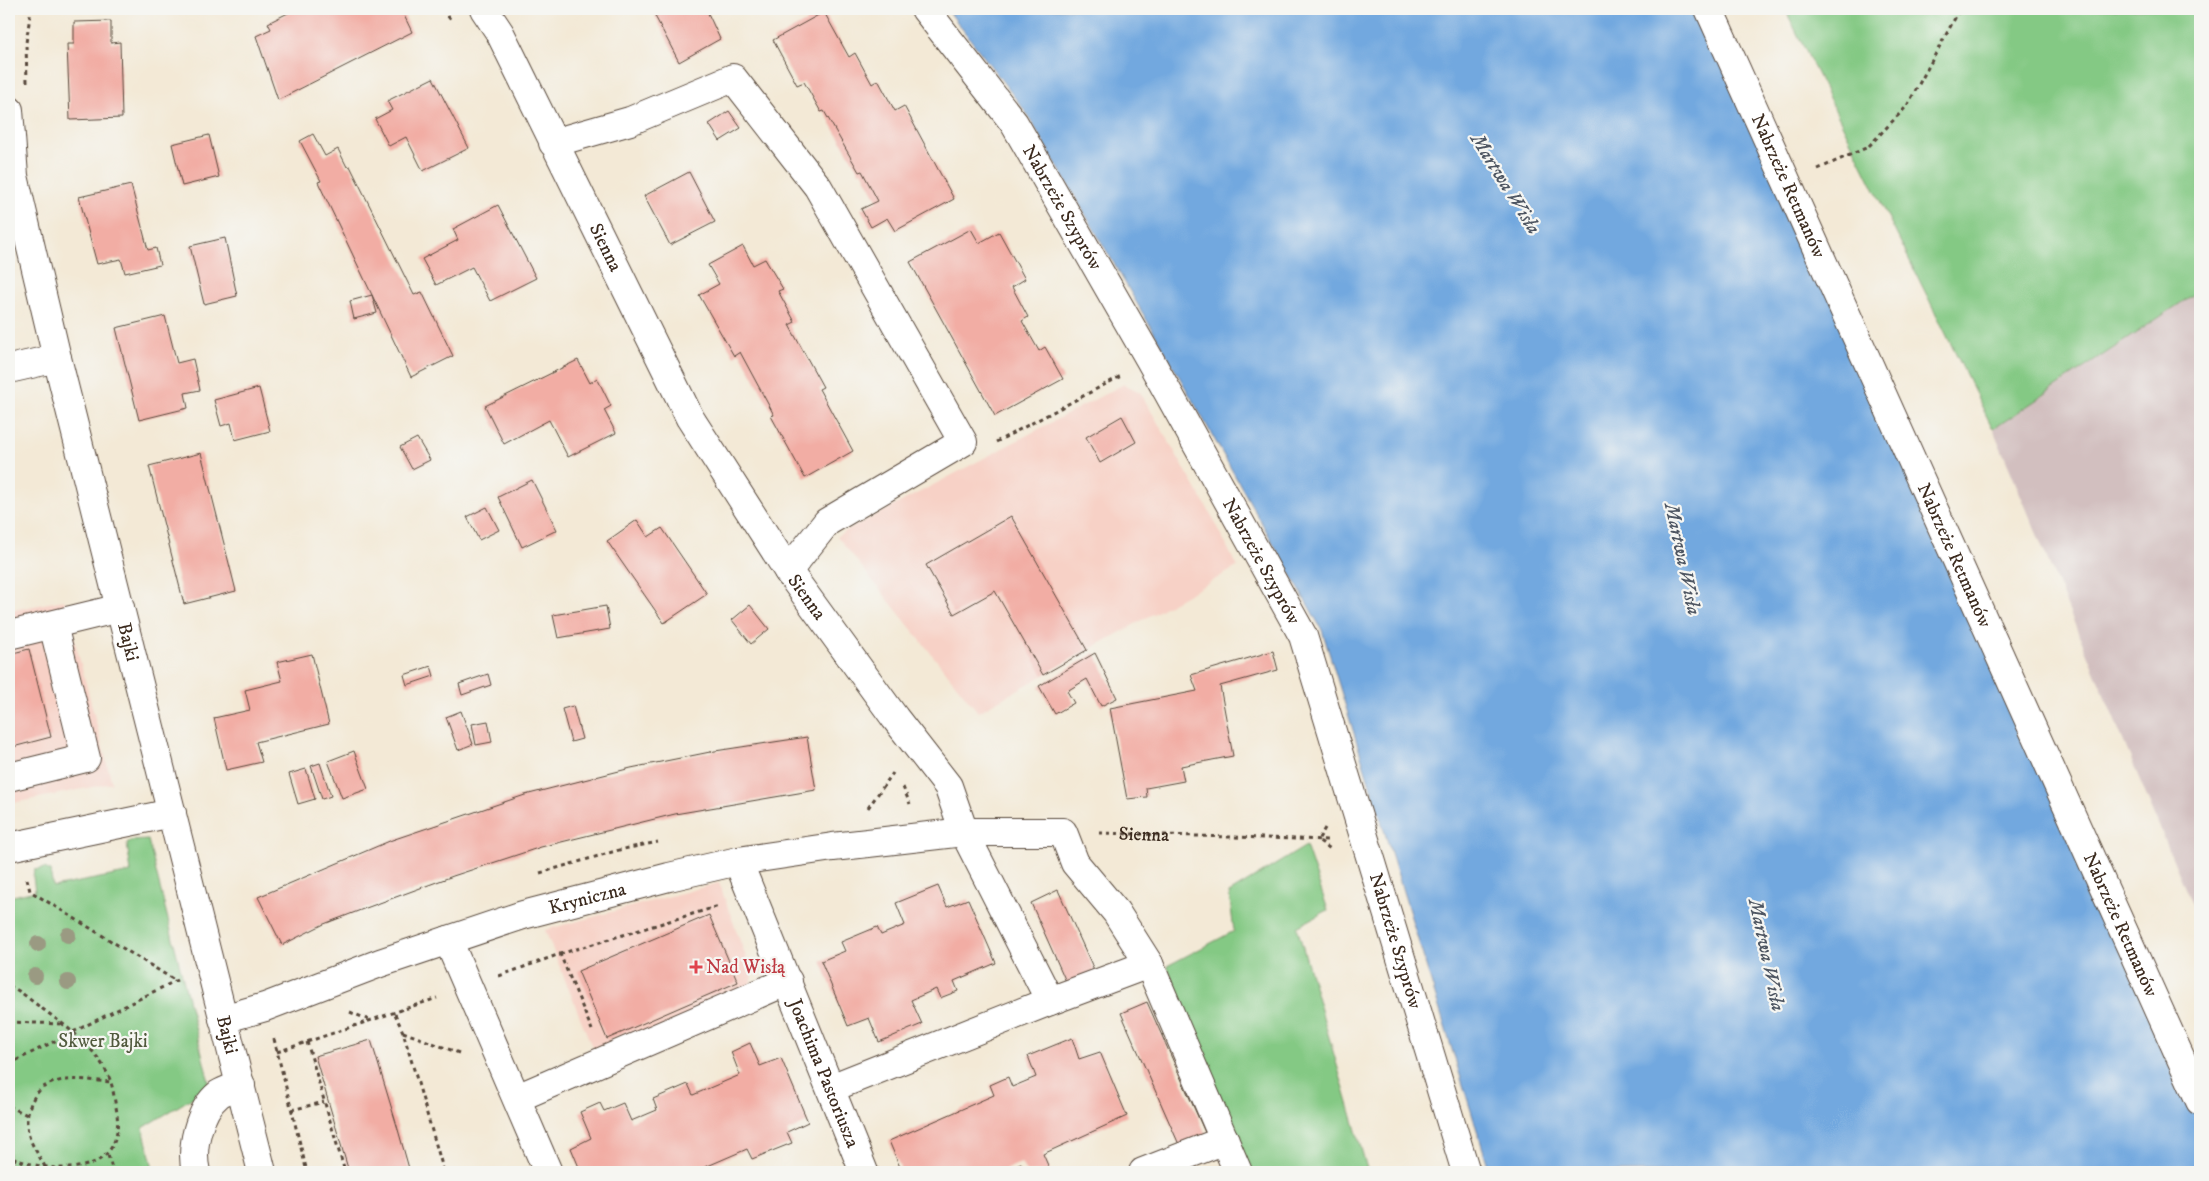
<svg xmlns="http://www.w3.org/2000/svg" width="2209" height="1181" viewBox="0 0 2209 1181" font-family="'IM FELL DW Pica',serif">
<rect width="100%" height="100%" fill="#f6f6f2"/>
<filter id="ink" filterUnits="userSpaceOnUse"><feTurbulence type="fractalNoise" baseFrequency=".02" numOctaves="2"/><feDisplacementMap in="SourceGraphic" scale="10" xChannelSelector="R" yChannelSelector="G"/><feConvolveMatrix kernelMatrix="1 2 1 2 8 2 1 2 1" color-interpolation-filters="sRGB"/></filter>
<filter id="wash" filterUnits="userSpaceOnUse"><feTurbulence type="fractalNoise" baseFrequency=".0096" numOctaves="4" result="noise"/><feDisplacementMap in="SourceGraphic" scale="20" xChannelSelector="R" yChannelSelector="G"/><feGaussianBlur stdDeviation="1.12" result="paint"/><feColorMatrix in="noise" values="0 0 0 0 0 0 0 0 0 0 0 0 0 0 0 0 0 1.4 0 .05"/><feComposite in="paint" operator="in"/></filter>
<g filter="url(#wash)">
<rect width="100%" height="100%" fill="#f3e9d6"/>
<!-- built -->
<g fill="#f7d1c6">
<path d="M1124,384L1140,392L1213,518L1237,567L978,712L837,536Z"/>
<path d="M64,600L112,783L9,804V611Z"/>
<path d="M719,883L752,974L749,991L596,1057L545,930Z"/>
</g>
<!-- industrial -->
<path fill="#d2bfbf" d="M2200,290V924L1993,429Z"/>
<!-- green -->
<g fill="#84c984" stroke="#607a51">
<path d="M1785,9H2200V290L1993,429Z"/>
<path d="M148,840L209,1082L205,1090L143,1128L154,1172H9V897L35,891L33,877L34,870L45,868L50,871L53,887L131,872L127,844L131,841Z"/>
<path d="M1306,846L1328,910L1297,927L1368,1172H1250L1167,966L1234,931L1229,893Z"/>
</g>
<!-- water -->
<path fill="#72a8df" stroke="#56697e" d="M947,9H1700L2200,1114V1172H1490L1322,630L1171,362L1026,112Z"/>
<g id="blocks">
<!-- building -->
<g fill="#f2ada4">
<path d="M296,9H391L393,13L401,9L412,32L278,100L256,36L271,29L268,23Z"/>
<path d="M669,9H706L720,39L679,62L655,16Z"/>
<path d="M824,12L849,57L855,53L872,84L878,80L895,111L904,106L954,199L895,231L887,218L871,227L861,209L878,201L862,171L859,172L824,111L821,112L804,82L797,85L773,40Z"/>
<path d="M111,21V43L120,42L122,118L70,120L67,44H74V22Z"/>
<path d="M433,78L469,148L423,171L406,137L389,146L375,119L392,110L387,101Z"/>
<path d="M729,111L741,128L720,141L709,124Z"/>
<path d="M313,134L325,156L338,149L347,167L350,166L414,295L422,292L453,356L411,377L372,295L377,313L354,319L350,301L372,295L318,182L321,181L300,141Z"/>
<path d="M209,135L219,177L182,186L172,144Z"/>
<path d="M689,172L715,222L670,245L644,196Z"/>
<path d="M131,185L148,250L156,248L160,265L125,273L121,259L97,264L79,197Z"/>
<path d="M498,205L536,278L490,301L472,267L436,285L422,259L458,240L453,229Z"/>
<path d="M971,229L979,243L999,232L1025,279L1012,287L1028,317L1022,321L1039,351L1045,347L1063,379L995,416L910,262Z"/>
<path d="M225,238L237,296L204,304L190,246Z"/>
<path d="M743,246L753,265L765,259L783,289L778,291L795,322L789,325L823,387L819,389L853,451L805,478L771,416L774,415L740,352L734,356L699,295L719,284L708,265Z"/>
<path d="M165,316L177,363L193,359L200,390L185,393L188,408L139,420L116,328Z"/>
<path d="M578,360L590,383L597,378L611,406L604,410L616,433L568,457L549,420L504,444L485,406Z"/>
<path d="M259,388L270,431L235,440L231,423L221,426L214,400Z"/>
<path d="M1122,416L1136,442L1100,463L1086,437Z"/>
<path d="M417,438L430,460L412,469L400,447Z"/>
<path d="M201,453L236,591L184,604L149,466Z"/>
<path d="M532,480L557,530L522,547L498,497Z"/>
<path d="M487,507L499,530L479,540L467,517Z"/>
<path d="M1011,516L1087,650L1043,675L995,591L954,614L926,565Z"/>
<path d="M637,520L648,537L662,528L707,594L664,623L607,541Z"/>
<path d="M750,605L769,629L751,644L732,620Z"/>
<path d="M606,606L610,629L558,638L553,615Z"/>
<path d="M29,649L51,737L9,748V654Z"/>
<path d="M1273,651L1278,670L1220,686L1233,756L1181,766L1184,781L1146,788L1147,797L1127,799L1110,708L1197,691L1191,675Z"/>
<path d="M1095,653L1117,698L1101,706L1087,679L1067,691L1074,703L1055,714L1039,686Z"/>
<path d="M312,654L329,724L256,742L262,762L226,770L214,718L250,710L245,690L282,681L277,662Z"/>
<path d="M431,666L434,676L407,685L404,675Z"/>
<path d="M488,674L491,685L462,695L459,684Z"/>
<path d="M573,706L582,739L571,742L562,709Z"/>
<path d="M461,711L473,744L458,750L446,717Z"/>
<path d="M488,721L492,742L476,745L472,724Z"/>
<path d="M807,737L816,790L675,814L541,847L453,876L366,908L324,924L282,945L258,897L392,840L525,795L631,768L715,751Z"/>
<path d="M354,751L368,789L342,798L328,761Z"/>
<path d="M320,763L331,796L322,799L311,766Z"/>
<path d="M306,769L315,799L298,804L289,774Z"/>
<path d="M938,886L947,907L968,899L996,963L954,981L958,991L940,998L936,989L911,1000L922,1024L879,1042L869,1018L848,1026L821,961L845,951L841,942L877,927L881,935L905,925L896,903Z"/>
<path d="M1058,890L1096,974L1068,986L1031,903Z"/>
<path d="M709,915L738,982L607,1039L578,971Z"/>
<path d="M1147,1002L1207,1137L1181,1149L1121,1013Z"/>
<path d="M1072,1038L1079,1059L1100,1052L1127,1116L1043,1154L1050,1170L1045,1172H1026L1021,1163L999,1172H902L889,1141L994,1095L990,1085L1008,1077L1012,1087L1036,1077L1028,1056Z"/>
<path d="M371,1040L397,1126L410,1172H349L315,1056Z"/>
<path d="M750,1043L760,1066L781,1058L808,1122L787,1132L792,1143L752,1159L747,1149L703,1168L704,1172H581L571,1148L591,1138L580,1112L600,1103L604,1111L623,1103L631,1121L657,1110L653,1099L688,1084L693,1095L740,1075L731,1052Z"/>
</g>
</g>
</g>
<g filter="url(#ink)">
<use href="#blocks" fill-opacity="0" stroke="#57473a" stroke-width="1"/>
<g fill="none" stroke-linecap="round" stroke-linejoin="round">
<!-- minor casing -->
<g stroke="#57473a" stroke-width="30">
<g id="minor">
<path id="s2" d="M484,9L500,33L690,418L788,571L895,718L948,786L964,832L1050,1001"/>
<path id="s3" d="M925,9L1014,123L1150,360L1303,636L1466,1172"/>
<path id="s4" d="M1709,9L2200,1101"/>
<path id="s5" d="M9,110L14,176L57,358L262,1172"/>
<path d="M553,143L630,121L733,78L818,187L963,442L827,522L788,571"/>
<path d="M9,369L57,358"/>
<path d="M9,635L120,608"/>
<path d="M9,777L86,758L53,625"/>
<path d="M9,847L172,813"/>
<path id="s6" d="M738,861L864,1172"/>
<path d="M448,940L548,1172"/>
<path id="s7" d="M223,1019L265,1007L380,963L523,915L669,877L738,861L833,847L964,832H1063L1075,863L1116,912L1149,964L1238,1172"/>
<path d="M831,1088L1050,1001L1149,964"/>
<path d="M517,1098L788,981"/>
<path d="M196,1172C190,1148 199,1110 219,1094C225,1090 234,1088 241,1085"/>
<path d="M1143,1172L1225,1140"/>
</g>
</g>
<!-- path -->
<g stroke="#57473a" stroke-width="3" stroke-dasharray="4 4" stroke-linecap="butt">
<path d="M443,9L450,19"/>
<path d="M27,82L26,43L31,9"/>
<path d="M1818,169L1868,147L1907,106L1960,9"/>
<path d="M996,442L1121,376"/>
<path d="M903,787L910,804"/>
<path d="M868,808L893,773"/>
<path d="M1325,828L1318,840L1332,850"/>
<path id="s1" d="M1099,833L1330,840"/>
<path d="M540,873L619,850L658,842"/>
<path d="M27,879L30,891L176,981"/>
<path d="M560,954L719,906"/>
<path d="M499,976L560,954L592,1030"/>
<path d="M9,986C20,990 30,1000 40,1007C67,1027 95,1046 109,1077C113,1086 114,1098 116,1107C129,1179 55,1175 9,1157"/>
<path d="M350,1012L372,1021"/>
<path d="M395,1014L403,1032L444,1172"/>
<path d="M9,1022L63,1024"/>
<path d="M403,1032L459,1053"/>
<path d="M274,1039L307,1172"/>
<path d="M307,1042L345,1172"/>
<path d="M277,1052L437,998"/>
<path d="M9,1064L177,980"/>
<path d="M9,1106L27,1115"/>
<path d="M291,1110L324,1102"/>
<path d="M108,1155L113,1172"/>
<path d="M45,1167C40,1156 30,1144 28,1132C26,1123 27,1114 30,1106C42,1071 82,1080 111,1082"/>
</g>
<!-- minor -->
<use href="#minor" stroke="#fff" stroke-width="28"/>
</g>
<!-- trees -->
<g fill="#9a9a82">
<circle cx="68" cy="935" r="8"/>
<circle cx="38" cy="944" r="8"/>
<circle cx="35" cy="976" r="8"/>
<circle cx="68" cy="982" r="8"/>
</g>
</g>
<!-- markers -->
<path fill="#e0444e" stroke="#f6f6f2" stroke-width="2" d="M693.5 959.5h5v5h5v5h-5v5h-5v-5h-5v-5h5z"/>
<g text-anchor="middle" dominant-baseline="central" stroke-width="4.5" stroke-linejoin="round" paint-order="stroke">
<!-- street labels -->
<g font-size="19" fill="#3b2a1e" stroke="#f6f6f2">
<text stroke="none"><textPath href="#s4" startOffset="194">Nabrzeże Retmanów</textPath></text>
<text stroke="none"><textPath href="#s3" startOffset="242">Nabrzeże Szyprów</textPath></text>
<text stroke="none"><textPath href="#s2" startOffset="268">Sienna</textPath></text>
<text stroke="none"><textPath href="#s4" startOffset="599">Nabrzeże Retmanów</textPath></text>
<text stroke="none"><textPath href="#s3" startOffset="648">Nabrzeże Szyprów</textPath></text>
<text stroke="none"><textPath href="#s2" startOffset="672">Sienna</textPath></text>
<text stroke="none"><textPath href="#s5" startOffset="546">Bajki</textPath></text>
<text stroke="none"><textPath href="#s1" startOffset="45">Sienna</textPath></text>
<text stroke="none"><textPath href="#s7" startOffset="384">Kryniczna</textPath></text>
<text stroke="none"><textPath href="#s4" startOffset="1004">Nabrzeże Retmanów</textPath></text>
<text stroke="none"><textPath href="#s3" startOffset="1052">Nabrzeże Szyprów</textPath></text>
<text stroke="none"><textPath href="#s5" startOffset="951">Bajki</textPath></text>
<text stroke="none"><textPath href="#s6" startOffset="229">Joachima Pastoriusza</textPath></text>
</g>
<!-- health labels -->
<g font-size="19" fill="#be3a42" stroke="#f6f6f2" text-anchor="start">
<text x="706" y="967">Nad Wisłą</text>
</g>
<!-- park labels -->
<g font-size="19" fill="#515a3d" stroke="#f6f6f2">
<text x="103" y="1041">Skwer Bajki</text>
</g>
<!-- water labels -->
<g font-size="20" font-style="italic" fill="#4e5662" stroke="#f6f6f2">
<text transform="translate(1505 184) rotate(58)">Martwa Wisła</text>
<text transform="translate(1682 559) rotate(78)">Martwa Wisła</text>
<text transform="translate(1766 955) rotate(78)">Martwa Wisła</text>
</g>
</g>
<!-- margin -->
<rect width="2209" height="1181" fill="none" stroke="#f6f6f2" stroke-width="30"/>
</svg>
